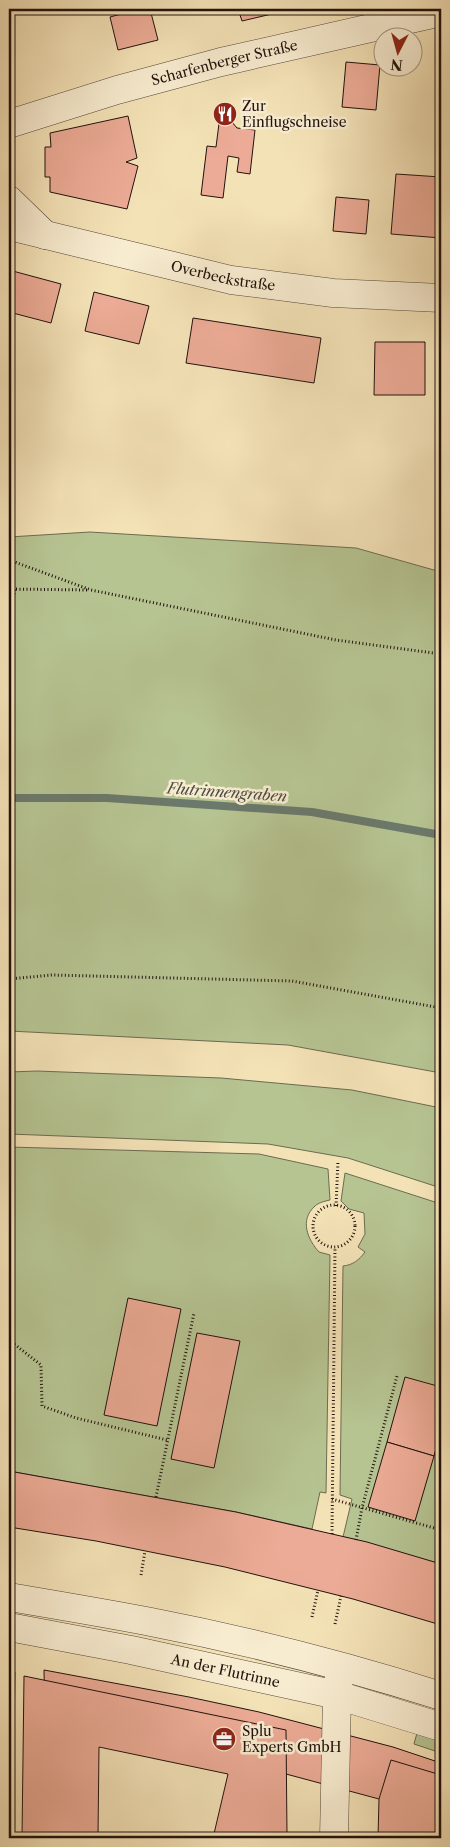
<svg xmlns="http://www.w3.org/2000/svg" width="450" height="1847" viewBox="0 0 450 1847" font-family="'Libre Caslon Text',serif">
<rect width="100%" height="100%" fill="#f4e2b7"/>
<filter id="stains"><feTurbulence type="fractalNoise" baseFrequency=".004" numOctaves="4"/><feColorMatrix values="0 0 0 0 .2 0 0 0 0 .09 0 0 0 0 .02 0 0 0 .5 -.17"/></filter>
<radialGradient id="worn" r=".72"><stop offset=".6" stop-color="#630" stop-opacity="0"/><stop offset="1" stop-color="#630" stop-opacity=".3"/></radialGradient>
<!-- green -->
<g fill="#b6c492" stroke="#6c6b50">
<path d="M90,532L356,548L441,572V1073L288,1045L9,1031V537Z"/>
<path d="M37,1071L221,1078L352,1090L441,1108V1188L348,1158L268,1144L9,1134V1072Z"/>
<path d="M9,1147L259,1154L328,1169L330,1200C325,1201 318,1203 315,1206C299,1220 308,1240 319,1252L330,1255L326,1493L320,1492L312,1529L236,1512L9,1471Z"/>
<path d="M345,1173L441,1204V1564L343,1537L352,1499L340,1495L343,1266C353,1265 359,1260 365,1252L358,1247L365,1234L364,1213L349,1209L341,1201Z"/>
<path d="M9,1671L15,1672L14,1728H9Z"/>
<path d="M417,1733L441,1740V1753L414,1744Z"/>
</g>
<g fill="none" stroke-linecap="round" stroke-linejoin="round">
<!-- stream -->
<path stroke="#6b796c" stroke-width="8" d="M9,798H107L312,812L441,835"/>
</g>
<!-- building -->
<g fill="#ecab96" stroke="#21120d">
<path d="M140,9H150L158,40L118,50L110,17Z"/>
<path d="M238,9H293L242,21Z"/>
<path d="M346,62L380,65L376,110L342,107Z"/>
<path d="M221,108L233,109L232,122L237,128L255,130L250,174L237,172L239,158L228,156L223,198L201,195L207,146L216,147Z"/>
<path d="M128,116L137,158L126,162L138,166L127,209L50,192V177H45V147H51L50,133Z"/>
<path d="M396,174L441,177V238L391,234Z"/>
<path d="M336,197L369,200L366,234L333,231Z"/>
<path d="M9,270L61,284L51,323L9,312Z"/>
<path d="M94,292L149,306L139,344L85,331Z"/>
<path d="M193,318L321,338L314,383L186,363Z"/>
<path d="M375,342H425V395H374Z"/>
<path d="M128,1298L181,1309L157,1426L104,1415Z"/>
<path d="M197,1333L240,1341L214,1468L171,1459Z"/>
<path d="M405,1377L441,1387V1430L434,1456L387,1442Z"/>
<path d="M387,1442L434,1456L415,1521L368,1507Z"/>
<path d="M9,1471L236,1512L367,1542L441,1564V1625L353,1599L225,1567L96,1541L9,1527Z"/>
<path d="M44,1670L189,1697L259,1712L393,1747L441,1763V1819L379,1799L286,1774L177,1747L45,1723Z"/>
<path d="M24,1676L286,1730L287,1835L292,1838H213L228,1774L99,1747L98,1836L208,1838H22Z"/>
<path d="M391,1760L441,1775V1838H378L379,1799Z"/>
</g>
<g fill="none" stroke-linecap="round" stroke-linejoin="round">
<!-- minor casing -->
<g stroke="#564638" stroke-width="29">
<g id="minor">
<path id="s1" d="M9,124L117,90L221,62L441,12"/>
<path d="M9,200L45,235"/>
<path id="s2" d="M9,226L231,280L333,293L441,298"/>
<path d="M9,1597C56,1605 104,1613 151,1622C249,1641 346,1666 441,1696"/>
<path id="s3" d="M9,1627L131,1650L337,1695L441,1727"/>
<path d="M334,1838L337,1695L339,1677"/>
</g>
</g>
<!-- path -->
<g stroke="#21120d" stroke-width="3" stroke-dasharray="1 2.5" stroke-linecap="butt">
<path d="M9,560L91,590L336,640L441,654"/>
<path d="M9,589L88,590"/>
<path d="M9,618L15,589"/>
<path d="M9,979L52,975L292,981L441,1008"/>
<circle cx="334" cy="1226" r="21"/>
<path d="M336,1206L338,1161"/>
<path d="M9,1340L41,1365L42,1406L76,1418L167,1440"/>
<path d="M156,1497L194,1313"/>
<path d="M332,1499L441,1530"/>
<path d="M332,1534L335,1247"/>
<path d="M356,1540L362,1508L397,1376"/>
<path d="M141,1575L145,1551"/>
<path d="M312,1617L318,1590"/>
<path d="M335,1624L341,1596"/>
</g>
<!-- minor -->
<use href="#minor" stroke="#f8ecd0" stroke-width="28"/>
</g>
<!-- icons -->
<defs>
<g id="restaurant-disc" transform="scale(1.25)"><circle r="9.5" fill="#8f2418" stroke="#f8ecd0"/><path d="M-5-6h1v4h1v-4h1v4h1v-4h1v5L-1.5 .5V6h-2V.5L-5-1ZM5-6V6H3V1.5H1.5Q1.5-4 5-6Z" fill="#fff"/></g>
<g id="office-disc" transform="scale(1.25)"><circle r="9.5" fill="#8f2418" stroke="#f8ecd0"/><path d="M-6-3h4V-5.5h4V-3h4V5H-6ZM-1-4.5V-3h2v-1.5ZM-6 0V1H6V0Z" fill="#fff"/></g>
</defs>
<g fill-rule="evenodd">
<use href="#restaurant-disc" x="225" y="114"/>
<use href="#office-disc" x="224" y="1739"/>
</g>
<g text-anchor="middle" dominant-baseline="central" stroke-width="5" stroke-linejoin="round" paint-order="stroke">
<!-- street labels -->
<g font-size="14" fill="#21120d" stroke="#f8ecd0">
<text stroke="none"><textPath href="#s1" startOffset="224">Scharfenberger Straße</textPath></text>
<text stroke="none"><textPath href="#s2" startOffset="220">Overbeckstraße</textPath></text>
<text stroke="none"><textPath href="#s3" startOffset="221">An der Flutrinne</textPath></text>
</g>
<!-- poi labels -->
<g font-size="14" fill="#21120d" stroke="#f8ecd0" text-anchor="start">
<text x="242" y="106">Zur<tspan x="242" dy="16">Einflugschneise</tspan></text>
<text x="242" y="1731">Splu<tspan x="242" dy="16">Experts GmbH</tspan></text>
</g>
<!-- water labels -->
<g font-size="15" font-style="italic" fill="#4c4e45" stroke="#f8ecd0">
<text transform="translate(227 792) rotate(4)">Flutrinnengraben</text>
</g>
</g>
<!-- margin -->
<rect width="450" height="1847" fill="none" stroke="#f4e2b7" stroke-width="30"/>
<rect x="10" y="10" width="430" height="1827" fill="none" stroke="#21120d" stroke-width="2.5"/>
<rect x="15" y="15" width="420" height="1817" fill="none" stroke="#21120d"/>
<!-- north arrow -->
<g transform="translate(398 52) rotate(186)"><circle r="24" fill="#f8ecd0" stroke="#a29582"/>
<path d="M0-4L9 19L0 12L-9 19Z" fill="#8f2418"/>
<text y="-8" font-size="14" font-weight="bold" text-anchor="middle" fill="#21120d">N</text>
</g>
<rect width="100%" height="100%" filter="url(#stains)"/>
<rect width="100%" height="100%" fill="url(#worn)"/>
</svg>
